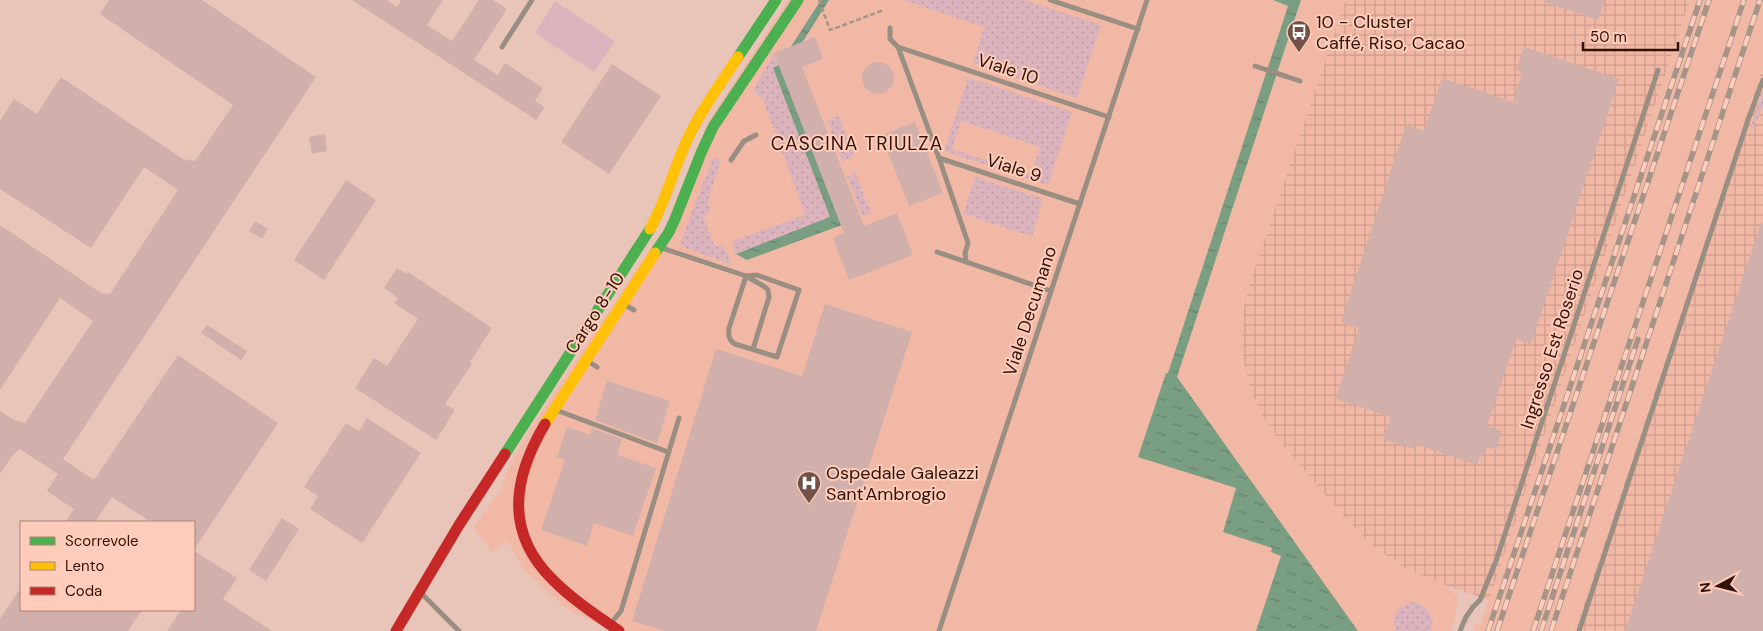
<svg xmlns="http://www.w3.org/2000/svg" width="1763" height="631" viewBox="0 0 1763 631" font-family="'DM Sans',sans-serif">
<defs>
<pattern id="industrial-grid" width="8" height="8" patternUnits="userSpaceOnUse" patternTransform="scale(1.25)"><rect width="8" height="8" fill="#f1b8a6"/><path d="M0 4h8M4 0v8" fill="none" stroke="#cf9d8e"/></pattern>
<pattern id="grass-dots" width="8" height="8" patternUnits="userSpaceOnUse" patternTransform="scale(1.25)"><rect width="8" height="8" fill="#dbb3bd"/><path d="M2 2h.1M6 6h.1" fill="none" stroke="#bc99a1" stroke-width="1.8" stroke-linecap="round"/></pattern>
<pattern id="water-ripples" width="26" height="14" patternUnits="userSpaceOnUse" patternTransform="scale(1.25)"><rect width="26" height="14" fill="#7a9e82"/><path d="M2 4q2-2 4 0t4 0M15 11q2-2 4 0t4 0" fill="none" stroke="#658069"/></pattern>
</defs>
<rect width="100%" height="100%" fill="#e9c4b8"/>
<!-- built -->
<g fill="#f1b8a6">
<path d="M788,0H1346L1249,286L1244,307L1242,331L1353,527L1377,549L1405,568L1447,586L1458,597L1452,631H614L572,612L560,603L524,570L507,540L492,552L474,528L502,487L506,472L531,428L665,227L709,121Z"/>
<path d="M1690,0H1763V65L1575,631H1473L1475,624L1480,626Z"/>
</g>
<!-- industrial -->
<g fill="url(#industrial-grid)">
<path d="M1346,0H1690L1489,600L1447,586L1405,568L1377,549L1353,527L1281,443L1262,416L1249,385L1243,356L1242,331L1244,307L1249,286Z"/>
<path d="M1763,65V631H1575L1759,78Z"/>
</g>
<!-- grass -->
<g fill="url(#grass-dots)" fill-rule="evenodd">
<path d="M903,0H1024L1101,25L1077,98L973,63L984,27Z"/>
<path d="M774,53L779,65L773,69L830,218L736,254L734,251L733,241L805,215L763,99L753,91Z"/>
<path d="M968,78L1072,112L1048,185L944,151ZM961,121L1040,147L1031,175L952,149Z"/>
<path d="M1763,91V107L1752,130L1750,129Z"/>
<path d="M839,116L854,156L842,161L827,120Z"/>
<path d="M713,157L721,160L708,200L710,212L703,216L715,247L723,245L732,265L686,248L680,244Z"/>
<path d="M855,172L871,213L863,216L847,176Z"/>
<path d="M975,177L1043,199L1032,236L963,214Z"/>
<path d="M1415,602C1429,607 1435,617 1431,631H1396C1389,615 1400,604 1415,602Z"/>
</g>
<!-- garden -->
<path fill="#dbb3bd" d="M555,1L615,41L594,72L535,33Z"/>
<!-- water -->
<g fill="url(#water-ripples)">
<path d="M821,0H829L783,73L842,225L747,260L736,254L830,217L773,68L779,65Z"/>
<path d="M1273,0H1301L1177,377L1358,631H1256L1281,556L1271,552L1272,548L1223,532L1236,488L1138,457L1166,373H1168L1288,6Z"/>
</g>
<!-- building -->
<g fill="#d1b0ab">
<path d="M109,0H202L316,77L63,459L94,480L178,355L278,423L194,550V522H151L112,497L95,522H65L74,509L47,491L58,474L20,449L12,456L0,474V411L14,420L25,423L93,321L60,298L0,390V225L101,293L110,294L178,190L144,167L91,248L0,189V121L14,99L37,114L61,77L183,159L195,161L233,105L100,14Z"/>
<path d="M352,0H387L397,7L401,0H443L427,25L452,41L479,0H493L507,9L474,60L498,75L505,63L543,88L535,101L545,107L536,120Z"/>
<path d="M1545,0H1605L1598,20L1544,2Z"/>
<path d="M815,37L823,59L802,67L864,226L897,213L913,255L849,280L833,238L844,233L774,53Z"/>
<path d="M1524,47L1619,79L1531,344L1516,339L1487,426L1502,431L1496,450L1486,447L1483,457L1480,456L1477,465L1416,444L1415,449L1383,439L1391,417L1336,399L1359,328L1341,322L1406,125L1424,131L1442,78L1513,102L1522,72L1516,70Z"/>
<circle cx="878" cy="78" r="16"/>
<path d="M612,64L661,96L609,174L561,142Z"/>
<path d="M915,122L943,193L909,206L881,135Z"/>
<path d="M325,134L327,151L312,154L309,137Z"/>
<path d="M346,180L376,200L324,280L294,260Z"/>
<path d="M255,221L268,229L262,239L249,231Z"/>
<path d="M1761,223H1763V631H1625Z"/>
<path d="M397,268L407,274L408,272L492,328L470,362L472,364L445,404L455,410L436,440L355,388L374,358L387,366L418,319L394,303L398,298L384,288Z"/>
<path d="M825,304L912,332L816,631H665L632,621L716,349L802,376Z"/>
<path d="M207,325L247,351L241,360L201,333Z"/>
<path d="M607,381L670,401L657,443L595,420Z"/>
<path d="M367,418L421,453L362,543L310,509L318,496L304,487L346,423L359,431Z"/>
<path d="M567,427L590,435L592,428L622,439L617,455L656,468L633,536L594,523L587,546L541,530L565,460L557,457Z"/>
<path d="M282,518L299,529L266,581L249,570Z"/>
<path d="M194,551L237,578L223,599L272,631H167L181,610H194Z"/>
<path d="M21,587V610H142L128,631H0V619Z"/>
</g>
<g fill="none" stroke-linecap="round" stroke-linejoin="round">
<!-- path -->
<path stroke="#a7948a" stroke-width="2.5" stroke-dasharray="5 2.5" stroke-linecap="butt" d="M819,0L830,30L884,10"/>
<!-- lane -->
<g stroke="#9a8e82" stroke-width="5">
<path d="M1050,0L1138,29"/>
<path d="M890,28V39L898,47L939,158L968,243L965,253L966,262"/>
<path d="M502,47L532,0"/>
<path d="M898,47L1109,117"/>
<path d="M1255,66L1300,81"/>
<path d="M939,158L1080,204"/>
<path d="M731,160L744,141L756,135"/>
<path d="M662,248L746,276L765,287L768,290L769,297L753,349"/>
<path d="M937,252L1051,291"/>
<path d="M757,275L799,290L777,357L735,344C729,341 728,335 729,328L746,276Z"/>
<path d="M623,304L634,310"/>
<path d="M588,361L597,367"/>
<path d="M556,410L668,452"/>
<path d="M420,592L459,631"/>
<path d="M612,622L621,611L679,418"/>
<path d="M939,631L1147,0"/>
<path d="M1460,631L1466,617L1473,607L1480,600L1496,561L1658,70"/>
<path d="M1579,631L1749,117L1763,80"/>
</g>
<!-- fast -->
<g stroke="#4caf50" stroke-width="11">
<path d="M738,57L776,0"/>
<path d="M655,253L669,232L675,219L701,153L713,127L798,0"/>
<path d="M505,454L650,229"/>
</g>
<!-- slow -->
<g stroke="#ffc107" stroke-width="11">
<path d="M650,229C665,203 672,174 684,147C698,114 719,86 738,57"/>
<path d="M545,424L655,253"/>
</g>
<!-- jam -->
<g stroke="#c62828" stroke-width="11">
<path d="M545,424C513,478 504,532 553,580C573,600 596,615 619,631"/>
<path d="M396,631L459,525L505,454"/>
</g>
<!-- rail casing -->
<g stroke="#a69489" stroke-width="5.5">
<g id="rail">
<path d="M1488,631L1700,0"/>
<path d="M1497,631L1709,0"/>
<path d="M1533,631L1744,0"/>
<path d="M1541,631L1638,339"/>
<path d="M1551,631L1760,0"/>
</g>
</g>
<!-- rail -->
<use href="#rail" stroke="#fcb" stroke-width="4" stroke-dasharray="11" stroke-linecap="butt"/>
</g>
<!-- icons -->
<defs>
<g id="bus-pin" transform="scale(1.25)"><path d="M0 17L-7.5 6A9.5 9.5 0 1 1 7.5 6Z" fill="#715146" stroke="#fcb"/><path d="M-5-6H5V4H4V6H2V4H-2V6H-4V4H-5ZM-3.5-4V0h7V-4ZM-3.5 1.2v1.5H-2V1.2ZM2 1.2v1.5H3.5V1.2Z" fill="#fff"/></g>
<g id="hospital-pin" transform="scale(1.25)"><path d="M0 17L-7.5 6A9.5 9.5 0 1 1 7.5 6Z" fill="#715146" stroke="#fcb"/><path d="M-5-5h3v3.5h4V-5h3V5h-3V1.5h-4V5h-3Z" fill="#fff"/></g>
</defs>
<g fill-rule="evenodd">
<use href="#bus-pin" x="1299" y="32"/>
<use href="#hospital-pin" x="809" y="483"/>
</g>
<g text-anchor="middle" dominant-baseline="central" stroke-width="4" stroke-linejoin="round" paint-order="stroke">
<!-- poi labels -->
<g font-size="18" fill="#311309" stroke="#fcb" text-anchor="start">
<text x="1316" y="22">10 - Cluster<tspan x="1316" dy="21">Caffé, Riso, Cacao</tspan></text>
<text x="826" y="473">Ospedale Galeazzi<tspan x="826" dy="21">Sant'Ambrogio</tspan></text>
</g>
<!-- street labels -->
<g font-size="18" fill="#311309" stroke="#fcb">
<text transform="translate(1008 69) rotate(18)">Viale 10</text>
<text transform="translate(1014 168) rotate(18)">Viale 9</text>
<text transform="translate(1030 311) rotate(-72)">Viale Decumano</text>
<text transform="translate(595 313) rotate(-57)">Cargo 8-10</text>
<text transform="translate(1552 349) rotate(-72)">Ingresso Est Roserio</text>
</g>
<!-- neighbourhood labels -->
<g font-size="19" letter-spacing="1" fill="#311309" stroke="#fcb">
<text x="857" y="143">CASCINA TRIULZA</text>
</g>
</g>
<!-- legend -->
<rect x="20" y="521" width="175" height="90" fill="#ffccbb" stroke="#ad8274"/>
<rect x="30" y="537" width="25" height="8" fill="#4caf50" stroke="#ad8274"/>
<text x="65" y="546" font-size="15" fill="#311309">Scorrevole</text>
<rect x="30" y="562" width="25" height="8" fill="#ffc107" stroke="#ad8274"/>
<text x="65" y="571" font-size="15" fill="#311309">Lento</text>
<rect x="30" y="587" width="25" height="8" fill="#c62828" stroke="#ad8274"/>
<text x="65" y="596" font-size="15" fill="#311309">Coda</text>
<!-- north arrow -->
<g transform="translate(1718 586) rotate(263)" stroke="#ffccbb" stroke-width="4" paint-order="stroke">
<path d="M0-4L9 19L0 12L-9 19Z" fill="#311309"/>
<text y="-8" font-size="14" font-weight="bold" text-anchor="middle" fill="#311309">N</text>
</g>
<!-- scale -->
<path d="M1583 42v8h95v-8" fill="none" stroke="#311309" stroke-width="2.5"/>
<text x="1590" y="42" font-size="15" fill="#311309" stroke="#ffccbb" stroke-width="4" paint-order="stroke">50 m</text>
</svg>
